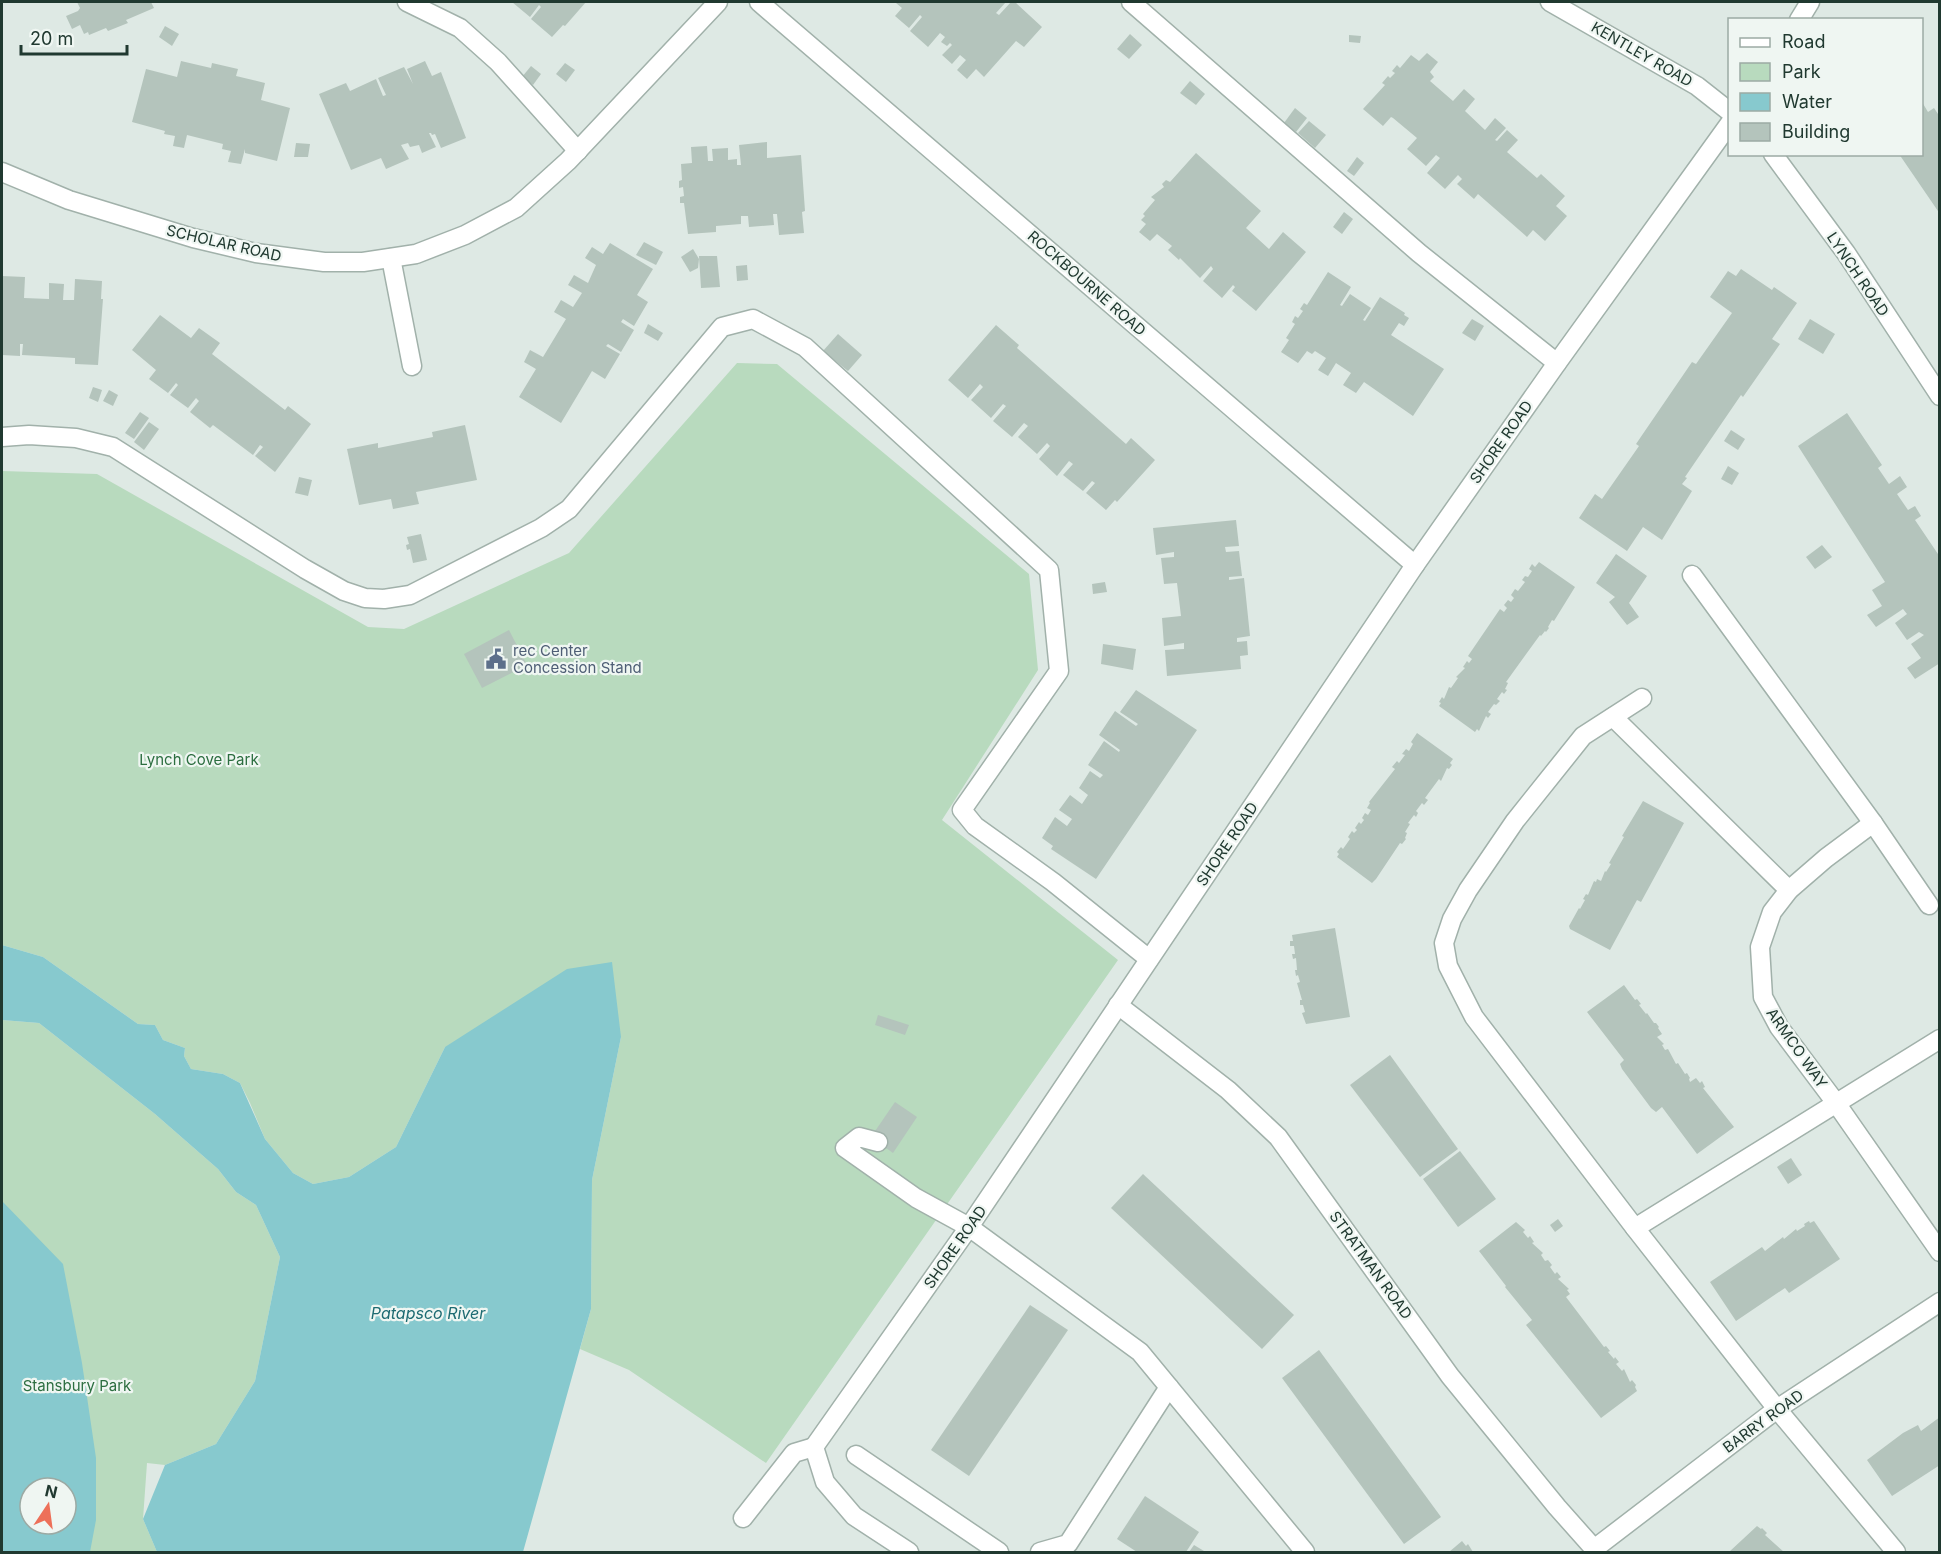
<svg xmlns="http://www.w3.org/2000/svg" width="1941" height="1554" viewBox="0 0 1941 1554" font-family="Inter,sans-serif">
<rect width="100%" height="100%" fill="#dee9e4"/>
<!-- green -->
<g fill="#b8dabe" fill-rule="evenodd">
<path d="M737,363L777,364L1029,574L1038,670L942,820L1118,960L766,1463L629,1370L580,1349L591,1309L592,1180L621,1037L445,1047L396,1147L349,1177L313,1184L293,1173L265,1139L250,1103L240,1083L223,1074L191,1069L184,1056L185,1048L163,1040L155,1025L138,1024L43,957L2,945V471L97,474L368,627L404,629L569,553Z"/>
<path d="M2,1020L39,1023L155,1114L218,1169L236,1192L256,1205L280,1257L255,1381L216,1444L165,1465L147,1463L143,1519L157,1552H2ZM30,1488H66V1524H30Z"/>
</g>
<!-- water -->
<g fill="#87c9ce" fill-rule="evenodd">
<path d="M2,945L43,957L138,1024L155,1025L163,1040L185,1048L184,1056L191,1069L223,1074L240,1083L265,1139L293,1173L313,1184L349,1177L396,1147L445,1047L567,969L612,962L621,1037L592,1180L591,1309L523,1552H157L143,1519L165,1465L216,1444L255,1381L280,1257L256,1205L236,1192L218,1169L155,1114L39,1023L2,1020Z"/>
<path d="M2,1201L63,1264L82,1363L96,1458V1520L90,1552H2ZM30,1488H66V1524H30Z"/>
</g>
<!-- building -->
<g fill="#b4c4bc">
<path d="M77,2H151L154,8L126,20L128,23L108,31L106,28L89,35L88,32L84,34L80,25L72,29L66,16L78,11L80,8Z"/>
<path d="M512,2H586L565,26L563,25L552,37L531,19L541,7L539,5L530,17Z"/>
<path d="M897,2H1006L996,13L999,15L1011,2H1015L1042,27L1024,47L1016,41L984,77L976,69L967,79L957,70L966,60L960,55L952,64L942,55L952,45L950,43L947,46L941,42L945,37L940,33L928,47L910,31L922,17L920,15L909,28L895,16L902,8L896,3Z"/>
<path d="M165,26L179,34L172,46L159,37Z"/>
<path d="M1130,34L1142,45L1129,59L1117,49Z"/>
<path d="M1349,35L1361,36L1360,43L1349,42Z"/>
<path d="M1427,53L1438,62L1430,72L1434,77L1430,81L1453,101L1464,89L1475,99L1465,111L1485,130L1495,118L1506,128L1495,140L1497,141L1507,130L1518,140L1507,152L1537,178L1541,174L1565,196L1556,206L1567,216L1545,241L1533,230L1527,237L1478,194L1474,199L1457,184L1462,179L1458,175L1445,189L1427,173L1440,158L1436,155L1426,166L1407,149L1417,138L1393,118L1391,117L1383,126L1363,109L1385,85L1382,83L1388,76L1390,78L1395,73L1392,71L1397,65L1400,68L1411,55L1419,61Z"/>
<path d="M181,61L211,68L212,63L238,69L236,76L265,83L261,100L290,108L277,161L245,153V149L241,164L228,162L231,151L222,149L223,144L187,135L184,148L173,146L175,136L164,134L165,131L132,122L146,69L177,77Z"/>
<path d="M425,61L432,76L441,72L466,138L441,148L435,134L432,135L431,133H429L436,147L422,153L419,145L410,147L408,143L401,145L409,159L386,169L381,158L351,170L319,94L346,83L350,91L376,79L383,96L386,95L378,78L404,67L413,84L407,69Z"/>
<path d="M565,63L575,70L566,82L556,74Z"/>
<path d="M531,66L541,74L533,85L522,77Z"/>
<path d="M1190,81L1205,94L1196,105L1180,93Z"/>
<path d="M1922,102L1928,112L1934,108L1940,117V214L1899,154H1922Z"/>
<path d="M1295,108L1307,118L1296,132L1284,123Z"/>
<path d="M1309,121L1326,135L1315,148L1298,133Z"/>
<path d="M767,142V158L801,155L805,211L802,212L804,233L779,235L777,214H773L774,225L749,227L748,216H741V224L716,226V232L688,234L684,203H680V197L684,196L683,187L679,188V181L682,180L681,164L692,163L691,147L707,146L708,161H713L712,149L728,148V160L737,159V165H741L739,145Z"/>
<path d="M296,143L310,144L308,157H294Z"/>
<path d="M1196,153L1261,211L1246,228L1269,249L1283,232L1306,252L1256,311L1232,291L1235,287L1233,285L1222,298L1203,281L1213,269L1211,266L1200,278L1180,258L1179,260L1168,250L1172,246L1157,234L1150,241L1139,232L1146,224L1141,220L1145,216L1143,214L1155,200L1151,197L1164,187L1162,184L1166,180L1170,182Z"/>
<path d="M1357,157L1364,163L1354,176L1347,171Z"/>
<path d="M1344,212L1353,219L1342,234L1333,227Z"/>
<path d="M644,242L663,252L656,265L636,255Z"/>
<path d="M610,243L653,269L637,295L648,302L634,326L623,319L621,322L634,330L621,352L608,344L606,346L620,354L605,379L592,371L561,423L519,397L536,369L524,362L530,350L543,357L566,319L554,312L561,300L573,307L582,293L568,285L574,275L588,283L596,265L585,258L592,247L603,254Z"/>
<path d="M693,249L699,259L698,268L690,272L681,257Z"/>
<path d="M699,256H717L720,287L701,288Z"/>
<path d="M747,265L748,280L737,281L736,266Z"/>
<path d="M1741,269L1772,290L1774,287L1797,303L1772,339L1780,344L1743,397L1741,395L1685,477L1687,478L1682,484L1692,491L1662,540L1643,527L1627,551L1579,518L1595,494L1602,499L1639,446L1636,444L1692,362L1696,364L1732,313L1710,297L1728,271L1736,276Z"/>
<path d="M1328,272L1351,287L1340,305L1342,306L1350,294L1371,308L1363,320L1365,321L1380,297L1405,313L1404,315L1409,318L1404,326L1399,323L1391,335L1444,369L1413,416L1364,382L1356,393L1343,385L1351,373L1336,363L1328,376L1318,370L1326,358L1315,351L1312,354L1307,351L1298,363L1281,352L1289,340L1286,338L1295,324L1292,322L1295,316L1298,318L1303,311L1300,309L1304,303L1307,305Z"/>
<path d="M2,276L25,277L24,298L49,299V283L64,284L63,300H74L75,279L102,281L101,299H103L98,365L75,364V358L22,355L23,344H20V356L2,355Z"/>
<path d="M160,315L191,338L199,328L220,343L212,354L285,410L288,406L311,424L275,472L255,456L263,447L260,445L253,455L213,425L210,428L190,412L199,401L196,398L188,408L170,395L178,385L176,383L168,393L149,379L156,370L132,350Z"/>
<path d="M1472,319L1484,326L1475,341L1462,333Z"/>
<path d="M1810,319L1835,334L1823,354L1798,339Z"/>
<path d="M648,324L663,333L658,341L644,333Z"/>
<path d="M996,325L1019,345L1017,348L1126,444L1131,438L1155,460L1117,502L1115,500L1106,510L1086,493L1095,483L1092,481L1083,491L1063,475L1073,464L1069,461L1057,476L1039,459L1050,446L1047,443L1037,454L1018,437L1028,426L1024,423L1012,437L993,421L1006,406L1003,404L991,418L971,400L983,387L980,384L968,398L948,380Z"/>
<path d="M838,334L862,355L848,371L823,351Z"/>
<path d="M93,387L102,390L98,402L89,398Z"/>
<path d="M109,390L118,395L113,406L103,401Z"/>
<path d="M140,412L149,418L134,439L125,433Z"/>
<path d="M1847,413L1882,465L1878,468L1889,484L1900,476L1907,487L1897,494L1908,510L1915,506L1921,516L1915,520L1940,557V663L1915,679L1907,668L1921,658L1911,644L1924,635L1919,632L1907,640L1895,623L1907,614L1903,609L1876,627L1867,615L1882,606L1872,590L1885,582L1798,446Z"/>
<path d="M149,422L159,429L144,450L134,442Z"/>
<path d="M465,425L477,480L416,492L419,504L393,509L391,499L359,505L347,449L378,443V448L433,437L432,432Z"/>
<path d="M1731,430L1745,439L1738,450L1724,441Z"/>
<path d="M1728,466L1739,473L1732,485L1721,479Z"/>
<path d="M299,477L312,480L308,496L295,493Z"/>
<path d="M1236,520L1239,546L1225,547L1226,552L1239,551L1242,576L1229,577V580L1244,578L1250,636L1237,638V642L1247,641L1248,655L1240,656L1241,669L1167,676L1165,650L1184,649V643L1164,646L1162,618L1181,616L1177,583L1164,584L1161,558L1174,557V552L1156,555L1153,528Z"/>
<path d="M421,534L427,560L413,563L410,549L407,550L406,545L409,544L407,537Z"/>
<path d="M1822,545L1832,557L1815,569L1806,557Z"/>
<path d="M1616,554L1647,576L1629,603L1639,617L1627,625L1609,602L1615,597L1596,583Z"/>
<path d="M1539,562L1575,587L1554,621L1552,620L1548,627L1549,628L1546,632L1545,631L1541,636L1540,635L1506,682L1508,683L1505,689L1507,690L1504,694L1502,692L1497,699L1500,701L1496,705L1494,704L1488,712L1491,714L1488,718L1486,716L1479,731L1477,729L1475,732L1439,706L1441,703L1439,702L1442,697L1444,699L1449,687L1451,688L1458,678L1456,677L1465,668L1463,667L1467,661L1469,663L1472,659L1468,656L1500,609L1504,612L1507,608L1504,605L1508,600L1511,602L1514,598L1511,595L1515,589L1518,591L1525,582L1522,580L1525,576L1528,577L1532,571L1529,569L1532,564L1535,567Z"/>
<path d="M1105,582L1107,592L1093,594L1092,584Z"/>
<path d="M509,630L527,665L482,688L464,654Z"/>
<path d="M1103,644L1136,649L1133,670L1101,664Z"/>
<path d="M1136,690L1197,730L1096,879L1051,849L1053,846L1042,838L1055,817L1067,826L1072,819L1059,810L1070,795L1082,804L1088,795L1079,788L1090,771L1100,778L1103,775L1088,765L1104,741L1119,752L1120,750L1099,735L1115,711L1136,726L1138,724L1120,712Z"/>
<path d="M1417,733L1453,759L1450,763L1452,765L1449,769L1447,768L1441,781L1439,779L1425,798L1428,800L1424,805L1422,803L1416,811L1418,813L1416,817L1414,815L1408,823L1410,824L1405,832L1407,833L1405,838L1406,839L1402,844L1400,843L1376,879L1372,883L1337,857L1339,854L1337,852L1341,847L1343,849L1350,839L1348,837L1352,831L1354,833L1357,830L1355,828L1359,822L1361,824L1364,820L1362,818L1365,813L1368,815L1371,810L1367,808L1370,803L1369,802L1395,769L1392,767L1397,761L1399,763L1405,755L1402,754L1406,749L1409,751L1413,744L1411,742Z"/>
<path d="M1643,801L1684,823L1641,902L1637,900L1610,950L1570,929L1569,926L1579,908L1580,909L1585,900L1583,899L1586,894L1588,895L1594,881L1596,882L1597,879L1601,881L1605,871L1606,872L1611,864L1609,863L1624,837L1622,836Z"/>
<path d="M1335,928L1350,1017L1306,1024L1302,1013L1305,1012L1303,1005H1300V1000H1302L1297,983L1300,982L1298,975L1296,976L1295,970H1297L1296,958L1293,959L1292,954H1295L1294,946H1290V941H1293L1292,935Z"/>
<path d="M1624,985L1635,1000L1637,999L1641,1004L1639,1005L1646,1014L1647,1013L1654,1023H1656L1659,1027L1658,1028L1662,1034L1657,1037L1664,1044L1662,1045L1665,1050L1668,1049L1676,1064L1678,1063L1685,1074L1687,1073L1690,1078L1689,1079L1690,1082L1696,1078L1700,1083L1702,1081L1705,1087L1703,1088L1734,1127L1697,1154L1662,1107L1656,1112L1651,1108L1622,1069L1620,1064L1624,1060L1587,1012Z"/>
<path d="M878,1015L909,1025L905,1035L875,1025Z"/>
<path d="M1390,1055L1458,1149L1420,1177L1350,1085Z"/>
<path d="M895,1102L917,1117L893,1153L871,1137Z"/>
<path d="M1460,1151L1496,1199L1458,1227L1423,1179Z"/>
<path d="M1791,1158L1802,1175L1788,1184L1777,1167Z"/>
<path d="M1143,1174L1294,1315L1262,1349L1111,1208Z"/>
<path d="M1558,1219L1563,1226L1555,1232L1550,1225Z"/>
<path d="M1809,1221L1810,1223L1814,1221L1840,1259L1789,1293L1785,1288L1736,1321L1710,1282L1762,1247L1765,1251L1783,1237L1784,1239L1796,1229L1797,1231L1805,1226L1804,1224Z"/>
<path d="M1516,1222L1525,1230L1523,1232L1528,1238L1530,1236L1534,1242L1532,1243L1543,1253L1541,1255L1545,1261L1548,1260L1552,1265L1550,1267L1555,1274L1557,1272L1561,1277L1558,1279L1569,1289L1567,1290L1570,1294L1566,1297L1604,1347L1606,1346L1610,1351L1608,1352L1614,1359L1615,1357L1619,1362L1616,1364L1622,1371L1624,1369L1630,1382L1632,1380L1636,1385L1635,1387L1637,1391L1601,1418L1526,1325L1532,1320L1505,1287L1506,1286L1479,1251Z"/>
<path d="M1030,1305L1068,1330L969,1476L931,1450Z"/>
<path d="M1319,1350L1441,1517L1404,1544L1282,1378Z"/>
<path d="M1940,1417V1465L1892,1496L1867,1460L1903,1433L1918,1425L1921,1431Z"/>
<path d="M1145,1496L1199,1532L1186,1552H1137L1117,1539Z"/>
<path d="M1757,1526L1761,1529L1762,1528L1767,1533L1765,1535L1784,1552H1729Z"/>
<path d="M1462,1541L1466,1546L1468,1544L1473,1552H1449Z"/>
<path d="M1194,1545L1204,1551L1203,1552H1189Z"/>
</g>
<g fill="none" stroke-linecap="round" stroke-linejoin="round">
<!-- service casing -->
<g stroke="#a1b1aa" stroke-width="21">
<g id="service">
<path d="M407,2L460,28L498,62L578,151"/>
<path d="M1131,2L1419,253L1557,363"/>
<path d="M391,258L412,366"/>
<path d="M2,437L29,435L76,438L113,447L305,569L344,591L365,598L384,599L410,595L541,528L569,509L722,327L753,319L805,347L1049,570L1059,671L962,810L975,826L1053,882L1149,959"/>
<path d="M1692,575L1873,823L1929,905"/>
<path d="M1642,698L1583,736L1515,821L1468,890L1452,919L1444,943L1448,966L1474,1017L1635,1228L1777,1409L1896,1552"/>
<path d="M1613,717L1789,890"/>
<path d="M878,1142L859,1137L845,1148L916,1198L969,1227L1140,1352L1305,1552"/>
<path d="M1635,1228L1940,1039"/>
<path d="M856,1455L999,1552"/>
<path d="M743,1518L794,1453L814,1447"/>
<path d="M1040,1552L1068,1544L1169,1387"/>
</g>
</g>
<!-- minor casing -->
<g stroke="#a1b1aa" stroke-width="21">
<g id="minor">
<path d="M759,2L1415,565"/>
<path d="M1550,2L1697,86L1730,112"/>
<path d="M1799,20L1810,2"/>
<path d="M1773,154L1846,253L1940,396"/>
<path d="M2,172L69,200L193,238L256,253L324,262H363L416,254L465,235L516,208L568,161L718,2"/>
<path d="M1873,823L1826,858L1789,890L1772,912L1760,947L1763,997L1779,1027L1836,1103L1940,1252"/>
<path d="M1118,1005L1228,1090L1278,1137L1450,1376L1557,1507L1597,1552"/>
<path d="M1594,1549L1777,1409L1940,1302"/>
<path d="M909,1552L854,1516L825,1482L814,1447L969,1227L1415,565L1557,363L1730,123"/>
</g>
</g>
<!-- service -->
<use href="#service" stroke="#fff" stroke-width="18"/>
<!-- minor -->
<use href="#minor" stroke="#fff" stroke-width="18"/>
</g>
<!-- icons -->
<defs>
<g id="civic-bare" transform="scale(1.62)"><path d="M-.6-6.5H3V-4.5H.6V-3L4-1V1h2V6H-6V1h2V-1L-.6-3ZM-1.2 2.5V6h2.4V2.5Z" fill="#5c6f8a" stroke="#eff6f2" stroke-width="2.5" paint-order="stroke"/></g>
</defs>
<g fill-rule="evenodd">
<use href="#civic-bare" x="496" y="659"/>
</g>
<g text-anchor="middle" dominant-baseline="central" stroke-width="4.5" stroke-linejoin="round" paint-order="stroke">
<!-- street labels -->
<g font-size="15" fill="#203930" stroke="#eff6f2">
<text transform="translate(1642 54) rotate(30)">KENTLEY ROAD</text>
<text transform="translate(224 243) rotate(13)">SCHOLAR ROAD</text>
<text transform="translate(1858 274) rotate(56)">LYNCH ROAD</text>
<text transform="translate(1087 283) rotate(41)">ROCKBOURNE ROAD</text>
<text transform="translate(1501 442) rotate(-55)">SHORE ROAD</text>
<text transform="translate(1227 844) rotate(-56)">SHORE ROAD</text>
<text transform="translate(1797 1048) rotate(55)">ARMCO WAY</text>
<text transform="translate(955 1247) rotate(-55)">SHORE ROAD</text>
<text transform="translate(1371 1265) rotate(54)">STRATMAN ROAD</text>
<text transform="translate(1763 1421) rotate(-36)">BARRY ROAD</text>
</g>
<!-- service labels -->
<g font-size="15" fill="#4e5e75" stroke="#eff6f2" text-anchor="start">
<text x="513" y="650">rec Center<tspan x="513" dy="17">Concession Stand</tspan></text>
</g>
<!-- park labels -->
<g font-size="15" fill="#2c6e40" stroke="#eff6f2">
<text x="199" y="759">Lynch Cove Park</text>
<text x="77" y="1385">Stansbury Park</text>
</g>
<!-- water labels -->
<g font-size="16" font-style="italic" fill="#1d6b72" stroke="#eff6f2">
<text x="428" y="1313">Patapsco River</text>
</g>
</g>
<!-- border -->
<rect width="1941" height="1554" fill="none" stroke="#203930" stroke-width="6"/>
<!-- legend -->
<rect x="1728" y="18" width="195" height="138" fill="#eff6f2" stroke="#9caaa4" stroke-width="1.5"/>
<rect x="1740" y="38" width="30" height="9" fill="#ffffff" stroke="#9caaa4" stroke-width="1.5"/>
<text x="1782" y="48" font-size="18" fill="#203930">Road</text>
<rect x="1740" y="63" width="30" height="18" fill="#b8dabe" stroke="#9caaa4" stroke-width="1.5"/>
<text x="1782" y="78" font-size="18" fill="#203930">Park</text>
<rect x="1740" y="93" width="30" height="18" fill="#87c9ce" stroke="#9caaa4" stroke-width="1.5"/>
<text x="1782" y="108" font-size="18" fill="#203930">Water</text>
<rect x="1740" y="123" width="30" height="18" fill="#b4c4bc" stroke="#9caaa4" stroke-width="1.5"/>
<text x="1782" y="138" font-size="18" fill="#203930">Building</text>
<!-- north arrow -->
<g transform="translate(48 1506) rotate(13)"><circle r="28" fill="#eff6f2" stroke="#9caaa4" stroke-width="1.5"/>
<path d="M0-4.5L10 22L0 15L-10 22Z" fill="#ed7059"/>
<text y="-9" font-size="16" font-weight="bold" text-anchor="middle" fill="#203930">N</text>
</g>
<!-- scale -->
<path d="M21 45v9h106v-9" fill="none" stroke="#203930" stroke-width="3"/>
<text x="30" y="45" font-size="18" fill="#203930" stroke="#eff6f2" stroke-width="4.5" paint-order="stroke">20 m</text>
</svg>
